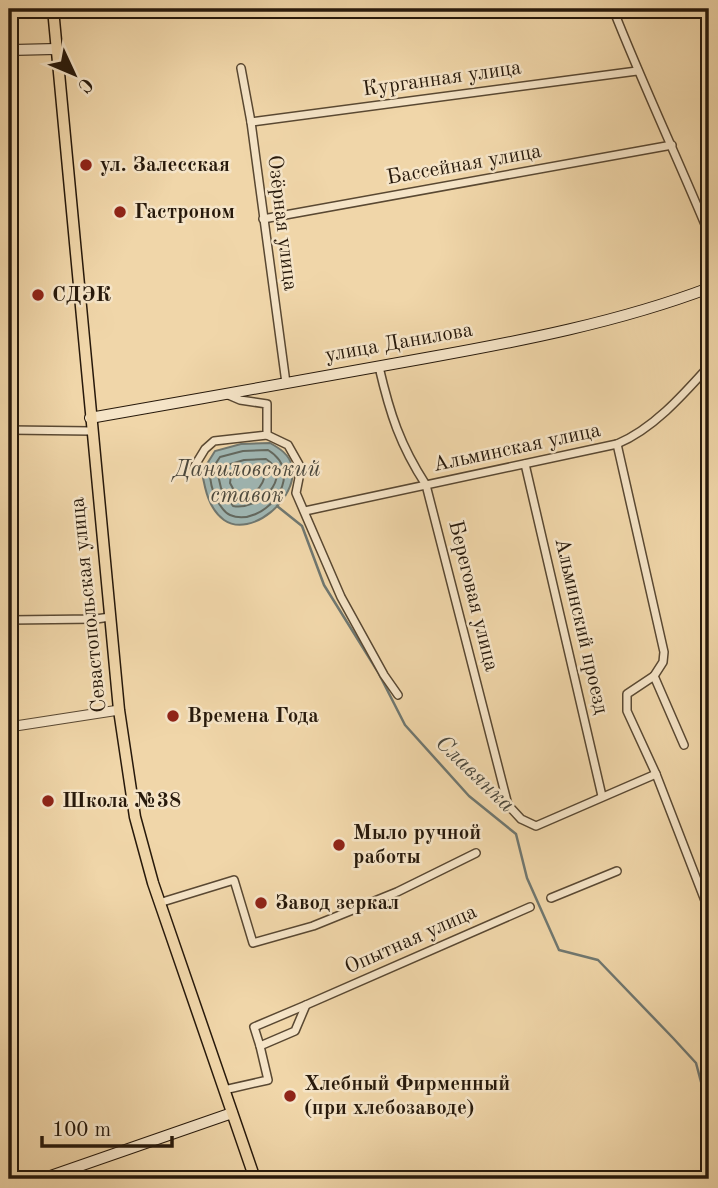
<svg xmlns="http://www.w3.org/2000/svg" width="718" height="1188" viewBox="0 0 718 1188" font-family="'Old Standard TT',serif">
<rect width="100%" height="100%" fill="#f0d6a9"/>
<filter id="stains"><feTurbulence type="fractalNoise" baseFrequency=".00286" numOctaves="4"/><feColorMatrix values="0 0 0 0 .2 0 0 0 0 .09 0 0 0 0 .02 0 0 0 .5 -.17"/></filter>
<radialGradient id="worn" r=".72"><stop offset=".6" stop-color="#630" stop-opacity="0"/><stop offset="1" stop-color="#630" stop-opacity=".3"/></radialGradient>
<!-- water -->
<path fill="#9fb6b3" stroke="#6f7770" stroke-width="2" d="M270,443C279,448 289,454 292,466C299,498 251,539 224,520C209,509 205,490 202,472L215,451L241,444Z"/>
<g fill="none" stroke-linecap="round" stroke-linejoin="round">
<!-- shore -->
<g stroke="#63685f" stroke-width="2">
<path d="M268,450C309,475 262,529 230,515C223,512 219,504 216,498C212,490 210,482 210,472L220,457L243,451Z"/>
<path d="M266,459C295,477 258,511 233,506L221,488L218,475L224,466L244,460Z"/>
<path d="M262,469L265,473C264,487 251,499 237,496L230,483L231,475L245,470Z"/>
</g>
<!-- stream -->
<path stroke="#6f7770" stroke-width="2.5" d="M277,506L302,526L324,585L378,672L405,725L469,796L516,834L527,878L559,950L598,960L673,1038L696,1063L709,1112"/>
<!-- minor casing -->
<g stroke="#594832" stroke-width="10">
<g id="minor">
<path d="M613,9C643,85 678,159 709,234"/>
<path d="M705,9L709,19"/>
<path d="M241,68L251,122L286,383"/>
<path d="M251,122L637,71"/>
<path d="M263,219L672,145"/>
<path d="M379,367C390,414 400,445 426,485L508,805L521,819L536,826L656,774"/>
<path d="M9,430L91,431"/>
<path d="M267,435L288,445L301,468L296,493L341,597L384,675L398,695"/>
<path d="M617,444L664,652L663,662L654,676"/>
<path d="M525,464L602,796"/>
<path d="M194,467L205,449L214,441L267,435V404L240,400L226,394"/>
<path d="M305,511L617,444C653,429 683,395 709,366"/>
<path d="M9,620L96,619L110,617"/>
<path d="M684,745L654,676L627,694V711L656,774L709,911"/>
<path d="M551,898L617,871"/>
<path d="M159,903L234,880L253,943L313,926L397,892L476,853"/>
<path d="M260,1046L254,1027L306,1005"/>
<path d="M224,1090L268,1080L260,1046L295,1031L306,1005L530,907"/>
</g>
</g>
<!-- tertiary casing -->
<g stroke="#594832" stroke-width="11">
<path id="tertiary" d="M9,727L119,710"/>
</g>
<!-- secondary casing -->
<g stroke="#27190b" stroke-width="12">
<g id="secondary">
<path d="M9,50L57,49"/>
<path d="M90,418C202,398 314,379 426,358C521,341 619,322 709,288"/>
<path d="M42,1179L232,1113"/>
</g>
</g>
<!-- primary casing -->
<g stroke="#27190b" stroke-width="13">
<path id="primary" d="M53,9L119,710L135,817L153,883L255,1179"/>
</g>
<!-- minor -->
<use href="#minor" stroke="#f5e4c7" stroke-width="7"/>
<!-- tertiary -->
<use href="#tertiary" stroke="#f5e4c7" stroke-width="9"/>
<!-- secondary -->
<use href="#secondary" stroke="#f5e4c7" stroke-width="10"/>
<!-- primary -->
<use href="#primary" stroke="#f0d6a9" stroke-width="10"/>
</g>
<!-- markers -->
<g fill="#8f2418" stroke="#f5e4c7" stroke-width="2.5">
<circle cx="86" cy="165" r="7"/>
<circle cx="120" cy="212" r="7"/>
<circle cx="38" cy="295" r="7"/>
<circle cx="173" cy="716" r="7"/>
<circle cx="48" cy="801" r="7"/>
<circle cx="339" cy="845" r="7"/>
<circle cx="261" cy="903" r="7"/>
<circle cx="290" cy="1096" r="7"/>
</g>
<g text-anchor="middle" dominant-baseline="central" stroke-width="5" stroke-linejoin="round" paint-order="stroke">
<!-- street labels -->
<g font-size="21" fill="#27190b" stroke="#f5e4c7">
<text transform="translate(442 79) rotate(-8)">Курганная улица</text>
<text transform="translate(464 165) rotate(-10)">Бассейная улица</text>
<text transform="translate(282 223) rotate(83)">Озёрная улица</text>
<text transform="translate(399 343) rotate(-10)">улица Данилова</text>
<text transform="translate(517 448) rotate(-12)">Альминская улица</text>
<text transform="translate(473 596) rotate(76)">Береговая улица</text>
<text transform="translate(89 605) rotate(-96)">Севастопольская улица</text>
<text transform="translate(581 626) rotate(77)">Альминский проезд</text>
<text transform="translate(411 940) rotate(-24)">Опытная улица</text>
</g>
<!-- poi labels -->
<g font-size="21" font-weight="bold" fill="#27190b" stroke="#f5e4c7" text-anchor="start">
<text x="100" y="165">ул. Залесская</text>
<text x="134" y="212">Гастроном</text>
<text x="52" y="295">СДЭК</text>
<text x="187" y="716">Времена Года</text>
<text x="62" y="801">Школа №38</text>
<text x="353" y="833">Мыло ручной<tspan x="353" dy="24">работы</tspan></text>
<text x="275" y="903">Завод зеркал</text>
<text x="304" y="1084">Хлебный Фирменный<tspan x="304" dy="24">(при хлебозаводе)</tspan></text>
</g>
<!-- water labels -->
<g font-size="23" font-style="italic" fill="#4b483d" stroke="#f5e4c7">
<text x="247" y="469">Даниловський<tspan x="247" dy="26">ставок</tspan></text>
<text transform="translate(475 774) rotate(44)">Славянка</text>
</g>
</g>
<!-- margin -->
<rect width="718" height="1188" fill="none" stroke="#f0d6a9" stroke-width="35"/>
<rect x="10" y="10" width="697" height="1167" fill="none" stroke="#27190b" stroke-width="3.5"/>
<rect x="18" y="18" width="683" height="1153" fill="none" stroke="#27190b" stroke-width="2"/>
<!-- north arrow -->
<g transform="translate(74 74) rotate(134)" stroke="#f5e4c7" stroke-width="5" paint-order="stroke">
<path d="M0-5L12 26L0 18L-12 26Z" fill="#27190b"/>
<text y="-10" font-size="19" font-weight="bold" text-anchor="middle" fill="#27190b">С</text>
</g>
<!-- scale -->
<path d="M42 1136v10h130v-10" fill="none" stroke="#27190b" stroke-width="3.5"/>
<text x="52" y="1136" font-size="21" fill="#27190b" stroke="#f5e4c7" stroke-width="5" paint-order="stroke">100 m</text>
<rect width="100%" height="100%" filter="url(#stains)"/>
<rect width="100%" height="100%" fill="url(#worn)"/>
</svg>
